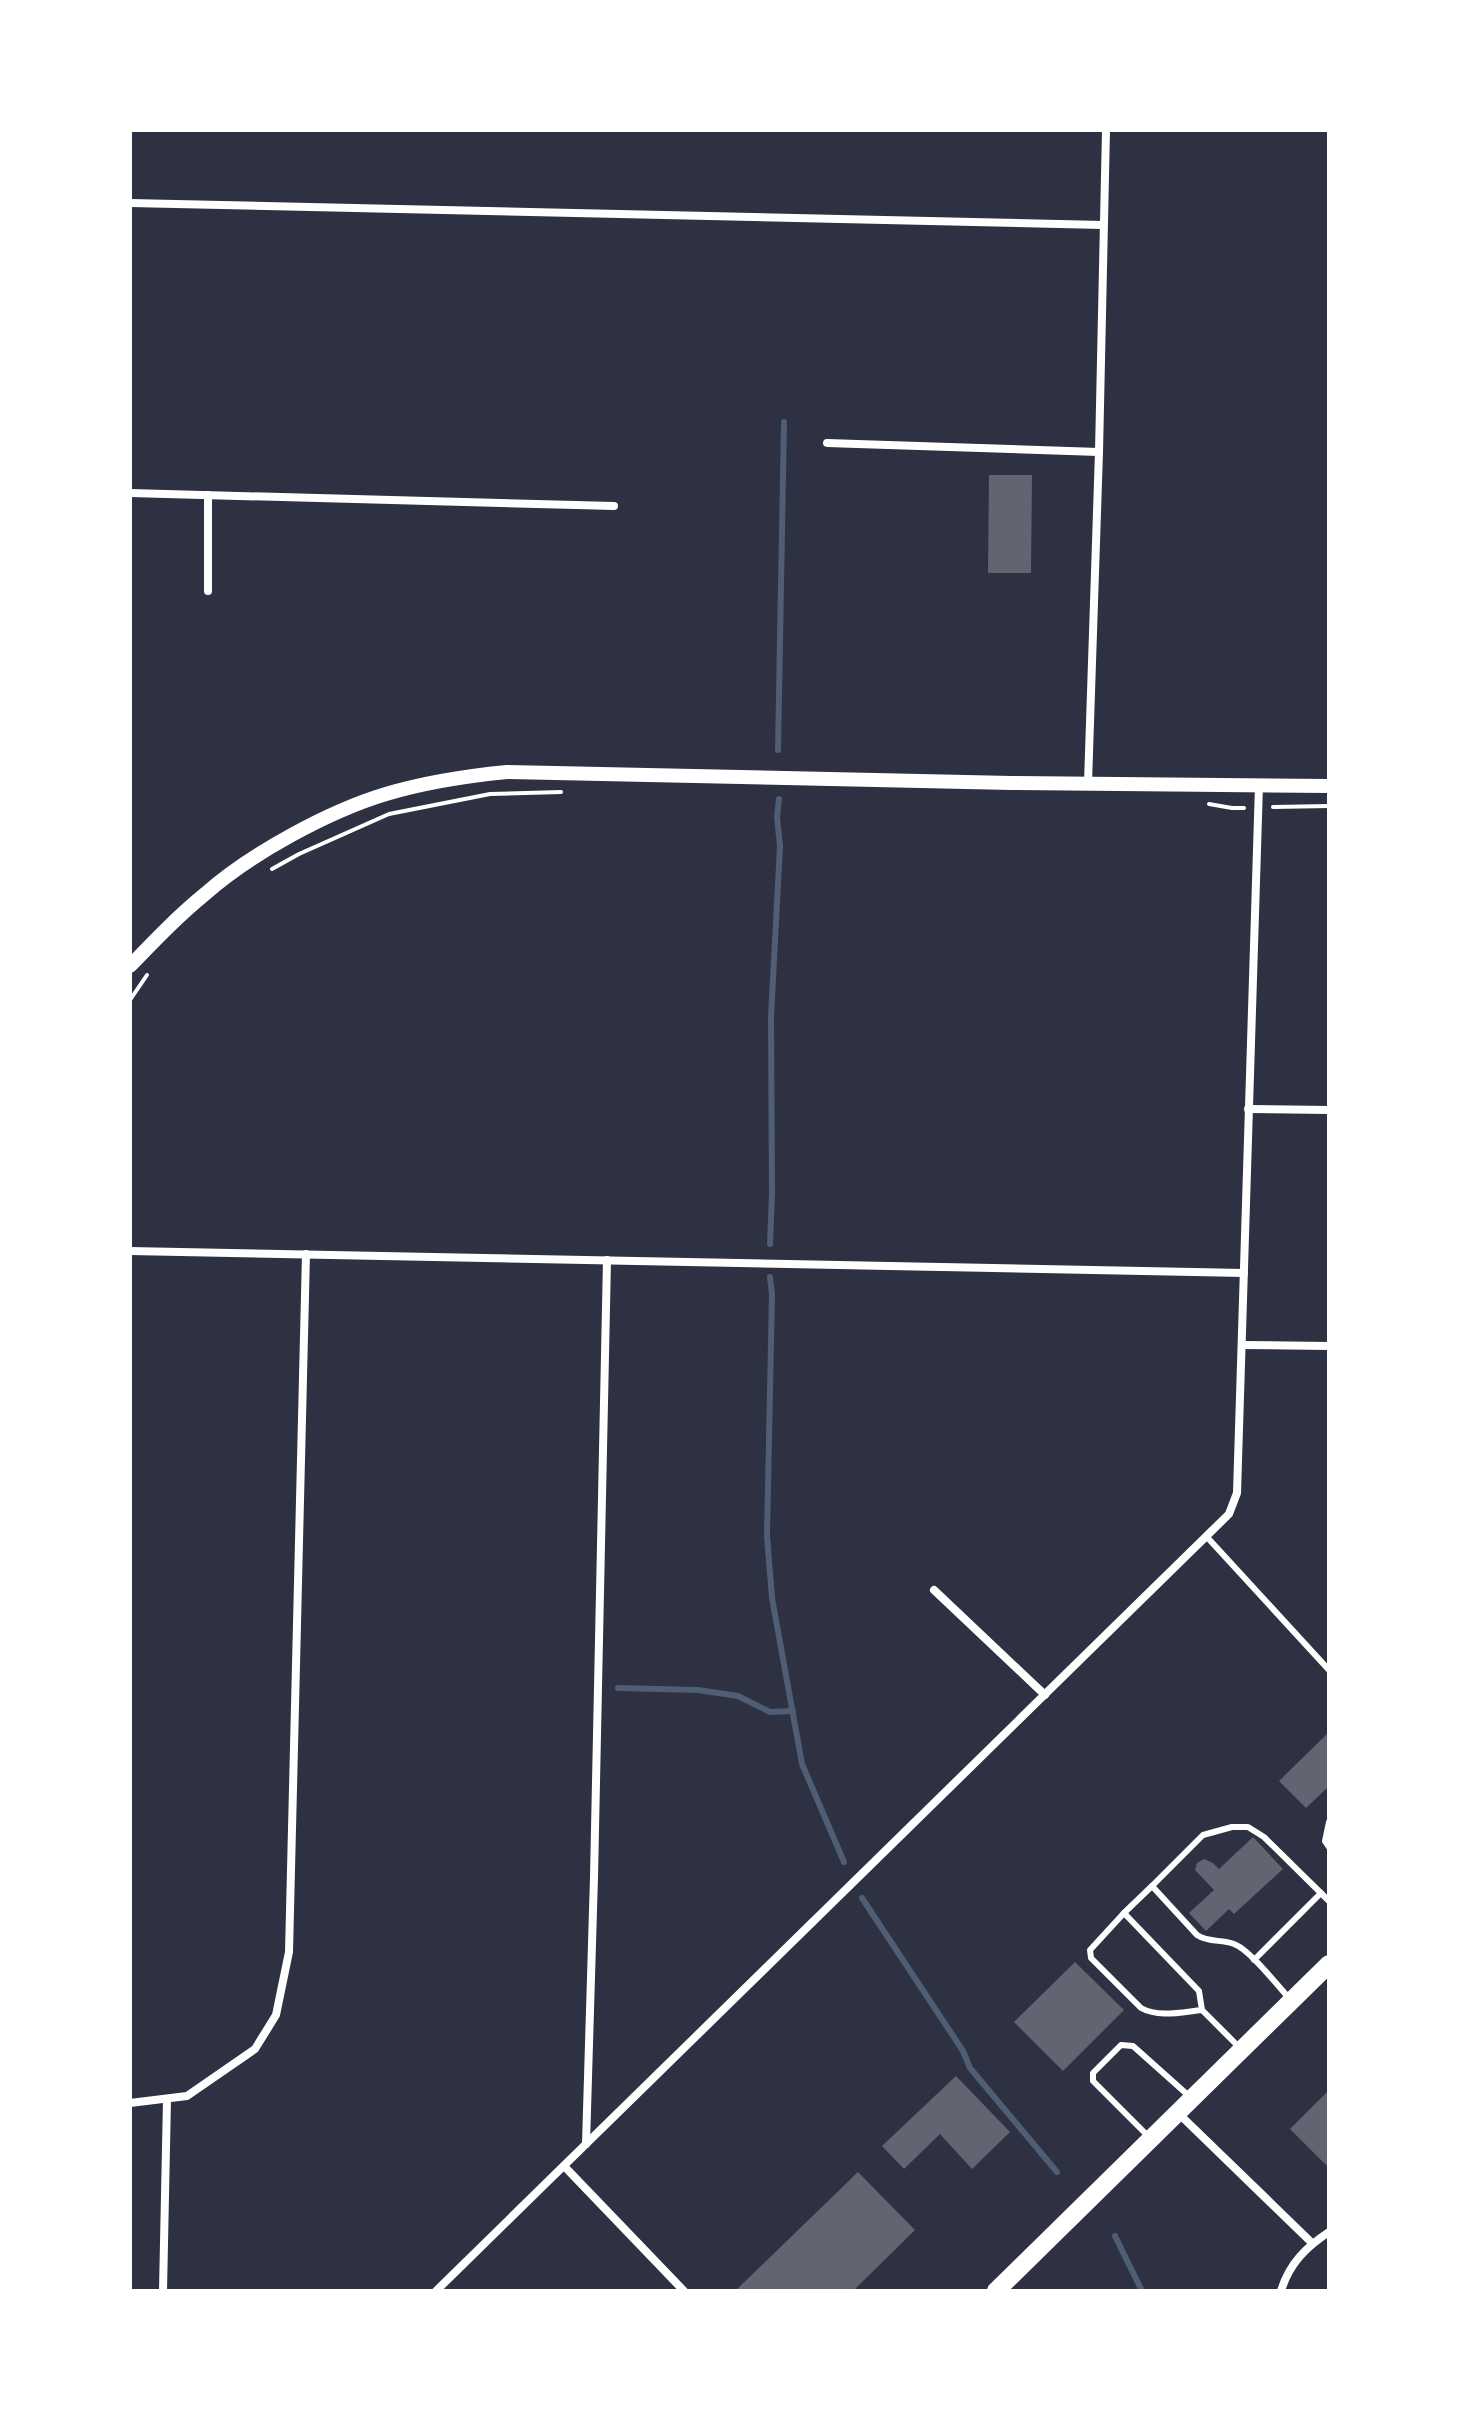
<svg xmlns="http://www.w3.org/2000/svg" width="1459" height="2421" viewBox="0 0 1459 2421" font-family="'PT Serif',serif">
<rect width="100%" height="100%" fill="#2d3142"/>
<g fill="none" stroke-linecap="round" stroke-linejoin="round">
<!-- stream -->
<g stroke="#4f5d75" stroke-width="6">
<path d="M778,750L784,422"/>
<path d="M770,1244L772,1193L771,1017L780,846L777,817L779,799"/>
<path d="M770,1277L772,1294L767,1536L772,1598L802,1764L844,1862"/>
<path d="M618,1688L698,1690L738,1696L770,1712L793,1711"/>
<path d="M862,1898L963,2051L970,2068L1057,2172"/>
<path d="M1115,2236L1142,2291"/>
</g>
</g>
<!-- building -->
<g fill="#626471">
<path d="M989,475H1032L1031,573H988Z"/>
<path d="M1329,1732V1786L1306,1808L1279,1781Z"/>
<path d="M1253,1837L1283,1869L1234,1914L1229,1909L1206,1931L1189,1913L1214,1890L1195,1870L1197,1863L1204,1859L1213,1863L1219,1869Z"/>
<path d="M1075,1962L1124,2010L1063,2071L1014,2022Z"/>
<path d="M956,2076L1010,2132L972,2169L940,2134L904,2169L882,2146Z"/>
<path d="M1329,2090V2168L1290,2129Z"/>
<path d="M858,2172L915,2230L853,2291H735Z"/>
</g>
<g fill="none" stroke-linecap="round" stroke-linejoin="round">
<!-- path -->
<g stroke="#fff" stroke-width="4">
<path d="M1209,804L1232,808H1244"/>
<path d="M1273,807L1329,806"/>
<path d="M272,869L299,854L389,814L490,794L561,792"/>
<path d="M130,1000L147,975"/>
</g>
<!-- service -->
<g stroke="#fff" stroke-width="6">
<path d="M1206,1536L1329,1670"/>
<path d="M1329,1822L1325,1841L1329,1847"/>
<path d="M1124,1913L1152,1886"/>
<path d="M1254,1960L1321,1893"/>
<path d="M1290,1999C1278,1986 1249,1949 1234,1944C1221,1939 1209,1943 1197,1935L1152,1886L1203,1835L1232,1827H1248L1264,1837L1329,1901"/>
<path d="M1202,2010C1182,2012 1159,2018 1141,2008L1091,1958L1090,1950L1124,1913L1199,1991L1202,2010L1239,2047"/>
<path d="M1148,2136L1093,2081V2073L1121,2045L1133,2046L1189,2096"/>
</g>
<!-- minor -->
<g stroke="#fff" stroke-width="8">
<path d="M130,203L1103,225"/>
<path d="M827,443L1099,452"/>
<path d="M130,493L614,506"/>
<path d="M208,495V591"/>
<path d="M1088,783L1099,452L1106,130"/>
<path d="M1248,1109L1329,1110"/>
<path d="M130,1251L1244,1273"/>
<path d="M1242,1345L1329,1346"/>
<path d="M934,1590L1045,1695"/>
<path d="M130,2103L187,2096L255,2049L276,2015L289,1952L306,1254"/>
<path d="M1178,2113L1312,2243"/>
<path d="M586,2144L594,1877L607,1260"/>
<path d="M564,2166L684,2291"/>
<path d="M163,2291L167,2100"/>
<path d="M436,2291L1229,1514L1237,1493L1259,785"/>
<path d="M1281,2291C1289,2264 1306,2247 1329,2232"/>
</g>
<!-- tertiary -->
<path stroke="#fff" stroke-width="14" d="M130,966C154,941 178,916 205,894C250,854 329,811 386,794C426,782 466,776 507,772L1011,783L1329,786"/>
<!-- primary -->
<path stroke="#fff" stroke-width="18" d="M996,2291L1329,1964"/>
</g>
<!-- border -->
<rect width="1459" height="2421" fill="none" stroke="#ffffff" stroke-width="264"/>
</svg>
